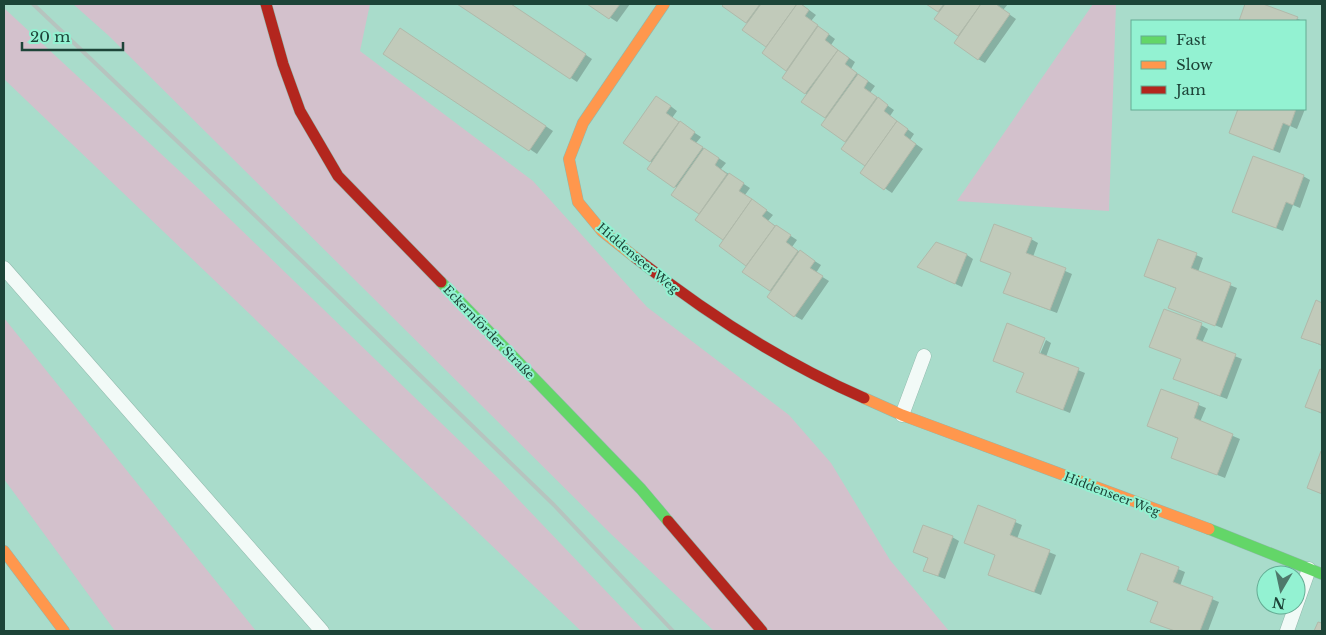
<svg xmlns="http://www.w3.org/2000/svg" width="1326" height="635" viewBox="0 0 1326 635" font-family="'Libre Baskerville',serif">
<rect width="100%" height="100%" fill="#a9dccb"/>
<!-- green -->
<g fill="#d3c1cc">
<path d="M73,4H370L360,51L533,181L647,307L789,415L831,463L890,560L949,631H714L612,535L109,36Z"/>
<path d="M1093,4H1116L1109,211L957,201Z"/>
<path d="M4,8L201,191L497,477L644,631H581L4,79Z"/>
<path d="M4,318L256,631H115L4,479Z"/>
</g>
<!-- shadow -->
<g fill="#0003">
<path d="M460,4H510L592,59L577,82Z"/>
<path d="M589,4H630L617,22Z"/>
<path d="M725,4H801L816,15L811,21L835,39L831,45L855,62L851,69L875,86L870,93L894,110L890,116L914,134L910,140L923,149L892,193L862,173L867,166L847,142L823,125L827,119L803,101L808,95L783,77L788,71L764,53L768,47L744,30L749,23L724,6Z"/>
<path d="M929,4H1008L1003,10L1016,19L985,63L978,59L960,36L936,18L940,12Z"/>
<path d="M1247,4H1259L1303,21H1240Z"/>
<path d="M407,34L553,131L537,154L385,53Z"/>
<path d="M664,101L677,111L672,118L701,137L696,143L726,163L721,169L750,188L745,195L773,215L768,221L797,240L792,247L821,265L816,273L829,281L802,320L795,316L772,292L744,271L748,266L720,246L725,240L697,220L701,214L673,194L677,188L648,168L653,163L624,142Z"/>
<path d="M1240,109H1305L1297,129L1290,126L1280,153L1231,133Z"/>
<path d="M1303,176L1310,180L1300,208L1293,205L1283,231L1234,211Z"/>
<path d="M1031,239L1038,243L1033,257L1072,274L1057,313L1012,296V273L981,260Z"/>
<path d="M967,255L973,259L962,287L926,270Z"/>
<path d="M1196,255L1203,258L1198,272L1237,288L1222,328L1170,307L1177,289L1146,276Z"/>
<path d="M1316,302L1322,304V346L1303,337Z"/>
<path d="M1201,325L1208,329L1202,343L1242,359L1227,399L1182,382V359L1151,346Z"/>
<path d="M1046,340L1051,343L1046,357L1085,373L1070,413L1018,392L1036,358L1038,359Z"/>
<path d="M1320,370L1322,371V414L1307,406Z"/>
<path d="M1162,390L1206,408L1200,422L1240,439L1225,478L1172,457L1179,439L1149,426Z"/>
<path d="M1322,452V494L1308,488Z"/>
<path d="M979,507L1022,525L1017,539L1056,555L1041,595L989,574L996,555L965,542Z"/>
<path d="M952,537L959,541L945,579L924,571L929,559L914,552Z"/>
<path d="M1142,554L1185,572L1180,586L1219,602L1208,631H1175L1152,621L1159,603L1128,590Z"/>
</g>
<!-- building -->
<g fill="#c1caba" stroke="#b0b9aa">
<path d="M457,4H511L586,54L570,79Z"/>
<path d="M587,4H620L609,19Z"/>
<path d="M724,4H760L746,23L722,6Z"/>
<path d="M761,4H797L766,47L742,30Z"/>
<path d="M797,4H801L809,10L805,16L818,25L786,71L762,53Z"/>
<path d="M926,4H944L938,12Z"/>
<path d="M945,4H981L958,36L934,19Z"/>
<path d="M981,4H998L997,5L1010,14L978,60L954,43Z"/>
<path d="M1245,4H1263L1298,17L1296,21H1239Z"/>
<path d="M818,26L829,34L825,40L838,50L805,94L782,78Z"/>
<path d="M400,28L546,126L529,151L383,54Z"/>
<path d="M838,50L849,58L845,64L857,73L825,118L801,102Z"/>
<path d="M858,74L868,81L864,88L877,97L845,142L821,125Z"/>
<path d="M656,96L671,106L666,113L679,122L650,162L623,143Z"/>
<path d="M878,97L888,105L884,111L897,121L865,166L841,149Z"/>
<path d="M1238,109H1296L1290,126L1283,123L1273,150L1229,133Z"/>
<path d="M680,121L695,132L690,139L703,147L674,188L647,169Z"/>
<path d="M897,121L908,129L904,135L916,144L884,190L860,173Z"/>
<path d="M704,148L719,158L715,165L727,174L699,214L671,195Z"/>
<path d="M1253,156L1304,175L1293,205L1286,202L1276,228L1232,212Z"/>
<path d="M729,173L744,183L739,191L752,199L723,240L695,220Z"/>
<path d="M752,199L767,210L762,216L775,226L746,266L719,246Z"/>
<path d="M994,224L1032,238L1026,253L1066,268L1050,310L1003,293L1011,273L980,261Z"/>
<path d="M776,225L791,235L786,242L798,251L770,291L742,272Z"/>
<path d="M1158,239L1197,253L1191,268L1231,283L1215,326L1168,308L1176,288L1144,276Z"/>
<path d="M936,242L967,254L955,284L917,267Z"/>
<path d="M800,250L815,261L810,268L823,276L794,317L767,297Z"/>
<path d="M1316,300L1322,303V345L1301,338Z"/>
<path d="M1164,309L1202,323L1196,339L1236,354L1220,396L1173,379L1181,359L1149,347Z"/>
<path d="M1007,323L1045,338L1039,353L1079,368L1063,410L1016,392L1024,373L993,361Z"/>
<path d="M1320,369L1322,370V413L1305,407Z"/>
<path d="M1161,389L1199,403L1194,418L1233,434L1217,475L1171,458L1178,438L1147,426Z"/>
<path d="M1321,451H1322V494L1307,488Z"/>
<path d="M978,505L1016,520L1010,535L1050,550L1034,592L988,575L995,555L964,543Z"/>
<path d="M923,525L953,536L938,576L923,571L928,558L913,552Z"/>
<path d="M1141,553L1179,567L1173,582L1213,597L1200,631H1175L1150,622L1158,602L1127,590Z"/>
<path d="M1318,622L1322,623V631H1314Z"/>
</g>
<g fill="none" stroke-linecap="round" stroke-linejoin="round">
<!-- lane casing -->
<g stroke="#90b9ac" stroke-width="15">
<g id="lane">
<path d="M4,268L322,631"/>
<path d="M902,415L924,356"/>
<path d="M1287,631L1309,569"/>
</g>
</g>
<!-- fast casing -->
<g stroke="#90b9ac" stroke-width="12">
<g id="fast">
<path d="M441,282L641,489L668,521"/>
<path d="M1209,529L1322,574"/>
</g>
</g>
<!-- slow casing -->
<g stroke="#90b9ac" stroke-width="12">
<g id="slow">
<path d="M636,258L602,231L578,202L569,159L583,123L664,4"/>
<path d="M864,398L902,415L1209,529"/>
<path d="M4,551L64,631"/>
</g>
</g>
<!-- jam casing -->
<g stroke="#90b9ac" stroke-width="12">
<g id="jam">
<path d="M266,4L283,64L300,111L338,176L441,282"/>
<path d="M636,258C707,314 781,362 864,398"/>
<path d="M668,521L762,631"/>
</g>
</g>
<!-- lane -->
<use href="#lane" stroke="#f2faf7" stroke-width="14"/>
<!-- fast -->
<use href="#fast" stroke="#63d668" stroke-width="11"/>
<!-- slow -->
<use href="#slow" stroke="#ff974d" stroke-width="11"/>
<!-- jam -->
<use href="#jam" stroke="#b3261e" stroke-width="11"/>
<!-- rail -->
<path stroke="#b6c4bf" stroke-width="4" d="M33,4L240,201L554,505L673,631"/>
</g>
<g text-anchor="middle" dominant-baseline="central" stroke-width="4" stroke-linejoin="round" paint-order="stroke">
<!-- street labels -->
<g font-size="12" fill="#1d4438" stroke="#93f2d2">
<text transform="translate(638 258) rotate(40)">Hiddenseer Weg</text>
<text transform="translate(489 332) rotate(46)">Eckernförder Straße</text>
<text transform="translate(1112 494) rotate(21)">Hiddenseer Weg</text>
</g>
</g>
<!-- border -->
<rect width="1326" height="635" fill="none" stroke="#1d4438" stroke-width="10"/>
<!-- legend -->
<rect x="1131" y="20" width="175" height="90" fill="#93f2d2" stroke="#64ac94"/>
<rect x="1141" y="36" width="25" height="8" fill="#63d668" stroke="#64ac94"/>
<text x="1176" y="45" font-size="15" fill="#1d4438">Fast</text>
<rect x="1141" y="61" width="25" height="8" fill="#ff974d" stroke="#64ac94"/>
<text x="1176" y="70" font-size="15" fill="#1d4438">Slow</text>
<rect x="1141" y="86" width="25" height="8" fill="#b3261e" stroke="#64ac94"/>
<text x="1176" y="95" font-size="15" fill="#1d4438">Jam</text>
<!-- north arrow -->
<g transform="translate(1281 590) rotate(189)"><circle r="24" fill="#93f2d2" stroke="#64ac94"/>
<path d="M0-4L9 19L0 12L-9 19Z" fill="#4e796b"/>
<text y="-8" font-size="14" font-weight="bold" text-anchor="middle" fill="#1d4438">N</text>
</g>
<!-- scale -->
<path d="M22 42v8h101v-8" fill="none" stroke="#1d4438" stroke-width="2.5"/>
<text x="30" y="42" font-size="15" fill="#1d4438" stroke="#93f2d2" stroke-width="4" paint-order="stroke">20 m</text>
</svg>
